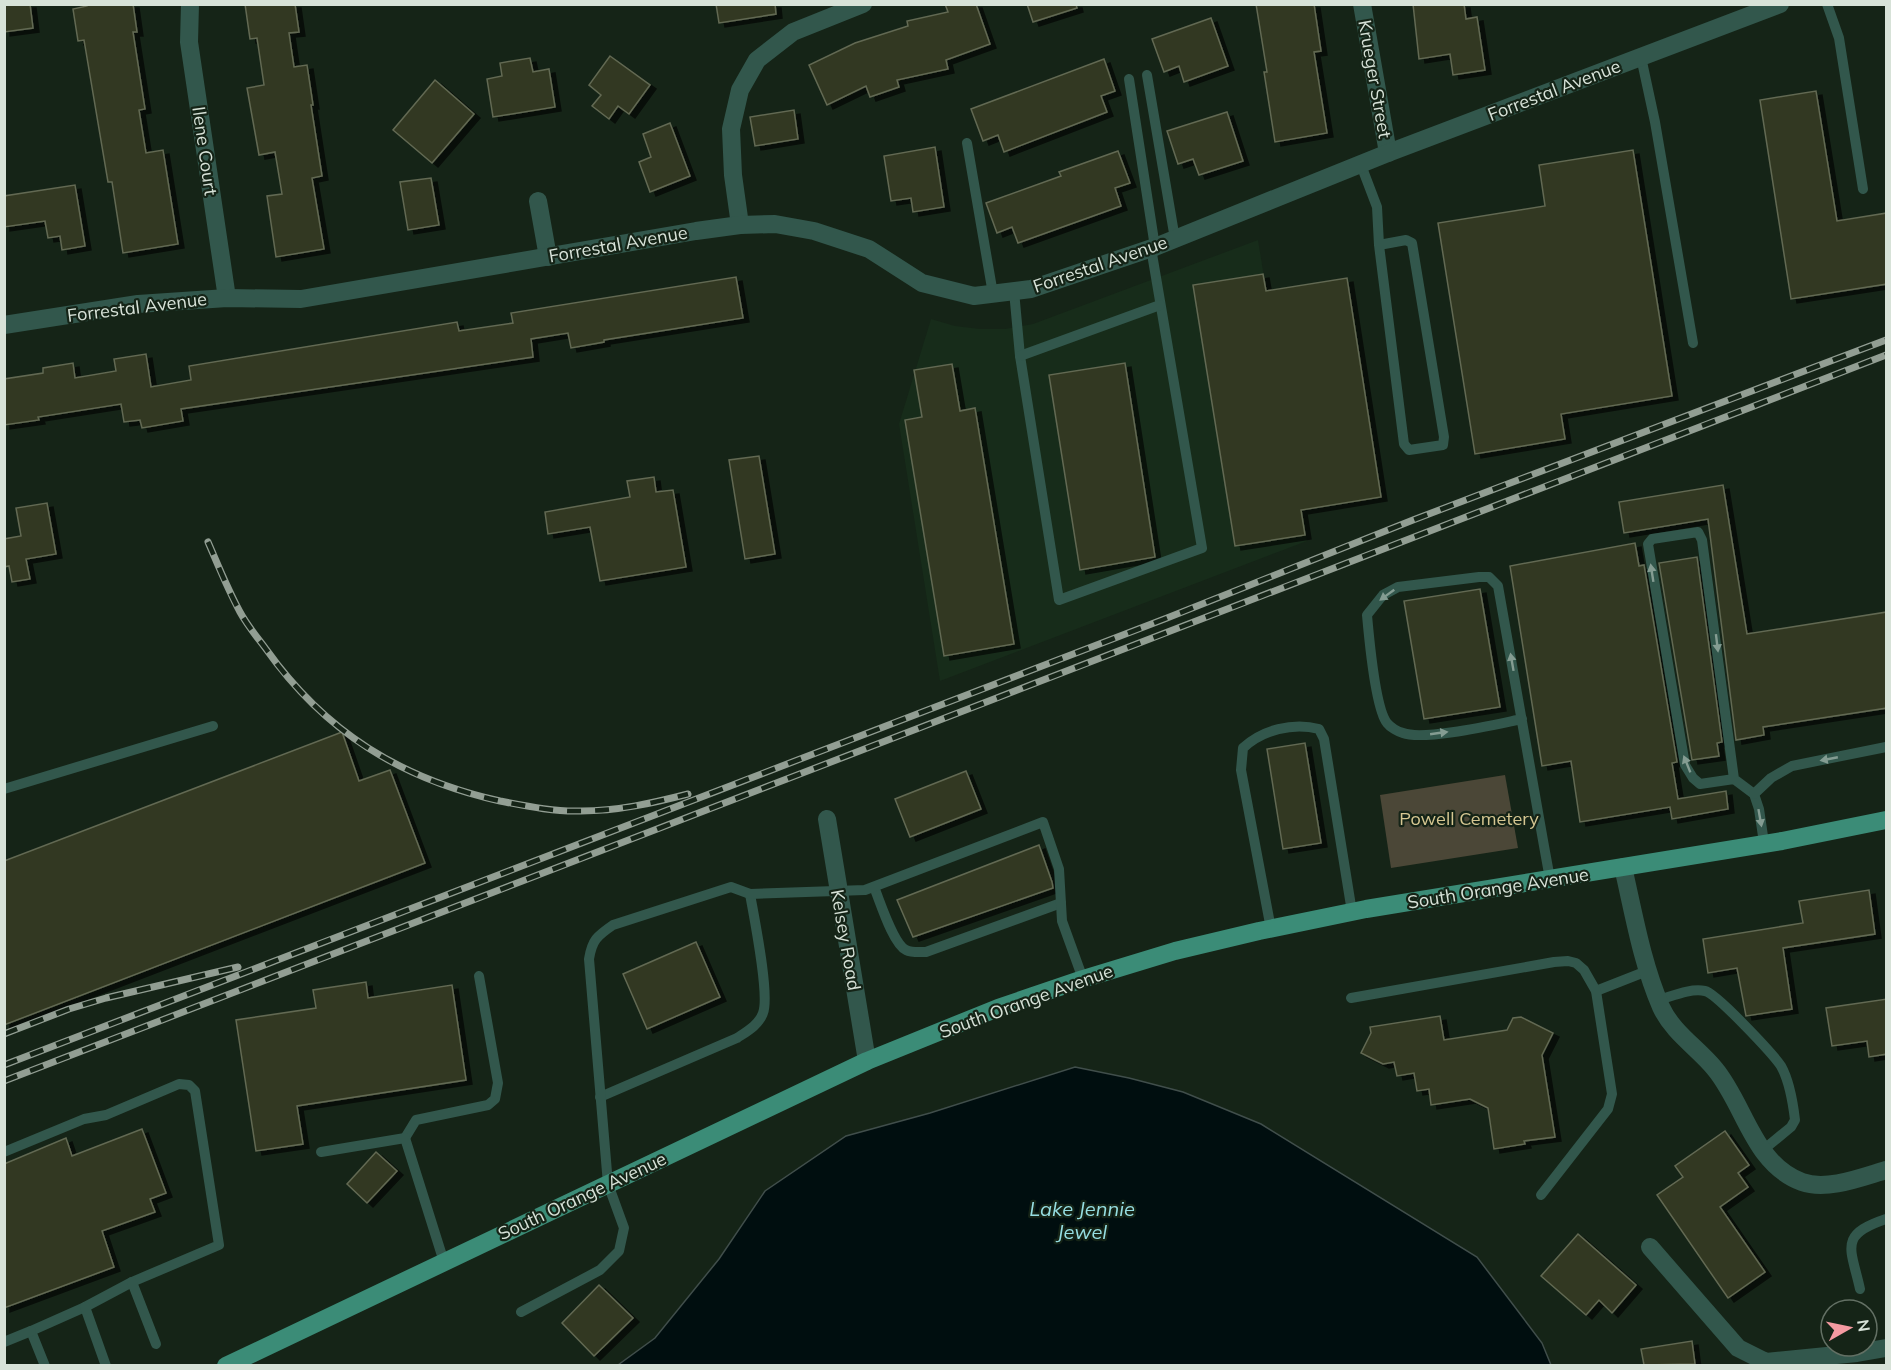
<svg xmlns="http://www.w3.org/2000/svg" width="1891" height="1370" viewBox="0 0 1891 1370" font-family="Mulish,sans-serif">
<defs>
<filter id="shadow"><feDropShadow dx="6" dy="4" stdDeviation="0" flood-color="#0009"/></filter>
</defs>
<rect width="100%" height="100%" fill="#152417"/>
<!-- built -->
<path fill="#172c1a" d="M1258,240L1307,541L940,681L899,424L931,319L955,326L980,329H1005L1033,324Z"/>
<!-- green -->
<path fill="#4b4737" d="M1505,775L1518,848L1391,868L1380,795Z"/>
<!-- water -->
<path fill="#000e0f" stroke="#404e4b" stroke-width="1.5" d="M1075,1067L1129,1078L1183,1092L1261,1124L1477,1257L1542,1343L1551,1365H618L655,1338L719,1259L765,1191L846,1136L930,1113Z"/>
<!-- building -->
<g fill="#333921" stroke="#626953" stroke-width="1.5" filter="url(#shadow)">
<path d="M4,4H30L33,28L4,32Z"/>
<path d="M87,4H133L137,32H133L145,109L139,110L146,153L163,150L178,244L123,253L112,182H108L84,40L78,41L73,9L87,6Z"/>
<path d="M245,4H295L299,32L289,33L294,67L307,65L313,105H311L322,176L312,178L324,249L276,257L267,196L282,194L275,152L259,155L247,88L264,85L257,38L250,39Z"/>
<path d="M716,4H775L776,14L719,23Z"/>
<path d="M945,4H976L990,44L946,60L948,69L897,80L899,87L870,97L866,86L827,105L809,65L855,43L908,26L907,21L948,12Z"/>
<path d="M1027,4H1076L1077,8L1033,22Z"/>
<path d="M1256,4H1314L1321,51L1314,52L1327,133L1275,142L1264,72H1267Z"/>
<path d="M1413,4H1464L1466,19L1477,17L1485,70L1453,75L1450,54L1419,59Z"/>
<path d="M1211,18L1228,66L1184,82L1179,66L1164,72L1152,39Z"/>
<path d="M610,56L650,85L629,114L618,106L609,119L592,106L601,95L589,85Z"/>
<path d="M530,58L533,72L549,69L555,107L493,117L487,79L502,76L500,63Z"/>
<path d="M1104,59L1115,91L1101,96L1107,112L1004,152L998,135L983,141L971,109Z"/>
<path d="M435,80L474,114L432,163L393,130Z"/>
<path d="M1816,91L1837,221L1887,213V284L1791,299L1760,100Z"/>
<path d="M794,110L798,139L755,146L750,117Z"/>
<path d="M1227,112L1243,161L1199,175L1193,159L1178,164L1167,131Z"/>
<path d="M670,123L690,176L650,192L639,162L651,157L643,134Z"/>
<path d="M935,147L944,207L913,212L911,198L891,201L884,156Z"/>
<path d="M1633,150L1672,396L1561,414L1565,439L1475,454L1438,223L1545,206L1539,165Z"/>
<path d="M1118,151L1130,183L1115,188L1121,206L1018,243L1012,227L997,233L986,203L1061,176L1059,172Z"/>
<path d="M431,178L439,225L408,230L400,182Z"/>
<path d="M75,185L85,246L62,250L60,236L48,238L45,221L4,227V196Z"/>
<path d="M1263,274L1266,291L1347,278L1381,497L1301,510L1305,535L1235,546L1193,285Z"/>
<path d="M736,277L743,318L604,340V342L571,348L568,333L531,339L533,357L181,409L183,421L142,428L140,420L124,422L121,404L38,417L39,420L4,425V379L43,373V368L73,363L75,378L116,371L114,359L146,354L151,387L191,380L189,366L457,322L459,331L513,323L511,313Z"/>
<path d="M1125,363L1155,557L1080,570L1049,375Z"/>
<path d="M952,364L960,411L975,408L1014,644L944,656L905,420L922,417L914,370Z"/>
<path d="M759,456L775,554L745,559L729,460Z"/>
<path d="M654,477L656,492L673,490L686,567L600,581L590,527L548,534L545,512L630,497L627,481Z"/>
<path d="M1723,485L1747,634L1887,612V708L1763,727L1764,735L1736,740L1708,519L1624,533L1619,502Z"/>
<path d="M47,503L56,554L26,559L30,579L12,582L9,566L4,567V539L21,536L16,508Z"/>
<path d="M1635,543L1639,566L1644,565L1677,762L1672,763L1678,799L1726,791L1728,809L1672,819L1670,807L1580,822L1571,761L1542,766L1510,566Z"/>
<path d="M1697,557L1722,742L1717,743L1719,756L1692,760L1659,563Z"/>
<path d="M1480,589L1500,707L1424,719L1404,601Z"/>
<path d="M342,732L359,781L390,770L425,863L4,1025V861Z"/>
<path d="M1305,743L1321,843L1283,849L1267,749Z"/>
<path d="M966,771L981,809L910,837L895,799Z"/>
<path d="M1039,845L1052,882L1053,888L913,937L897,900Z"/>
<path d="M1869,890L1875,934L1783,948L1792,1009L1746,1016L1737,968L1708,973L1703,939L1803,923L1799,901Z"/>
<path d="M696,942L720,997L647,1029L623,974Z"/>
<path d="M366,982L368,998L452,985L466,1080L297,1106L303,1144L256,1151L236,1020L316,1008L313,990Z"/>
<path d="M1887,999V1054L1869,1057L1867,1041L1832,1046L1826,1008Z"/>
<path d="M1440,1016L1444,1040L1507,1030L1513,1018L1521,1017L1553,1033L1542,1055L1555,1137L1524,1141L1525,1144L1494,1149L1488,1108L1470,1099L1431,1105L1429,1089L1417,1091L1414,1073L1397,1076L1394,1062L1383,1064L1361,1053L1371,1033L1370,1027Z"/>
<path d="M142,1129L166,1193L150,1199L155,1212L102,1231L114,1267L4,1308V1164L66,1138L72,1156Z"/>
<path d="M1725,1131L1749,1165L1738,1173L1748,1187L1720,1207L1765,1272L1728,1298L1657,1195L1683,1177L1675,1166Z"/>
<path d="M376,1152L397,1171L367,1203L347,1184Z"/>
<path d="M1578,1234L1636,1285L1612,1313L1599,1300L1586,1315L1541,1276Z"/>
<path d="M599,1285L633,1318L594,1356L562,1323Z"/>
<path d="M1692,1341L1695,1364L1644,1365L1641,1349Z"/>
</g>
<g fill="none" stroke-linecap="round" stroke-linejoin="round">
<!-- service -->
<g stroke="#32574c" stroke-width="10">
<path d="M1827,4L1839,38L1863,189"/>
<path d="M1641,57L1655,122L1693,343"/>
<path d="M1147,75L1175,239"/>
<path d="M1129,79L1155,247"/>
<path d="M967,143L993,294"/>
<path d="M1361,165L1377,207L1379,245L1404,444L1409,450L1443,445L1444,437L1412,243L1406,240L1379,245"/>
<path d="M1014,291L1020,356L1059,600L1202,548L1151,248"/>
<path d="M1020,356L1160,305"/>
<path d="M1522,719C1497,724 1424,741 1403,733C1398,732 1390,727 1387,723C1375,708 1369,637 1367,615L1383,595L1398,587L1479,577H1489L1498,586L1544,846L1550,879"/>
<path d="M1734,779L1700,784L1693,778L1685,765L1648,544L1652,539L1698,532L1702,540L1734,779L1754,794L1759,809L1764,843"/>
<path d="M4,789L213,726"/>
<path d="M1754,794L1771,778L1792,766L1886,747"/>
<path d="M874,887C880,901 893,944 906,950C912,953 920,952 926,952L1061,903"/>
<path d="M1271,929L1241,770L1243,748C1262,730 1293,722 1319,729L1324,739L1352,912"/>
<path d="M1596,991L1647,971"/>
<path d="M1351,998L1554,962L1568,961L1576,963L1584,970L1596,991L1612,1094L1608,1109L1541,1195"/>
<path d="M1659,1000C1673,996 1690,988 1705,991C1716,993 1773,1054 1781,1066C1790,1082 1793,1103 1795,1120L1791,1127L1763,1150"/>
<path d="M600,1097L737,1038C746,1032 759,1025 763,1013C770,995 754,917 750,894"/>
<path d="M405,1138L416,1120L488,1105L495,1099L498,1083L479,976"/>
<path d="M4,1152L84,1119L106,1115L179,1084L189,1085L195,1091L219,1245L132,1282L85,1307L31,1331L45,1366"/>
<path d="M321,1152L405,1138L444,1262"/>
<path d="M132,1282L156,1344"/>
<path d="M1860,1289C1851,1248 1838,1235 1886,1219"/>
<path d="M85,1307L106,1366"/>
<path d="M521,1312L600,1270L619,1251L624,1228L608,1184L589,959C592,940 597,936 613,925L731,887L750,894L865,890L1043,822L1059,869L1062,921L1083,979"/>
<path d="M4,1342L31,1331"/>
</g>
<!-- minor -->
<g stroke="#32574c" stroke-width="18">
<path d="M190,4L189,42L227,298"/>
<path d="M1362,4L1388,153"/>
<path d="M538,201L548,257"/>
<path d="M740,225L733,175L731,129L740,90L757,60L793,32L863,4"/>
<path d="M4,325L138,304L227,298L301,299L696,231L740,225L775,224L814,231L869,249L922,283L974,296L1031,289L1155,247L1388,153L1780,4"/>
<path d="M827,819L867,1061"/>
<path d="M1623,867C1634,915 1642,963 1661,1007C1673,1033 1698,1048 1715,1069C1745,1105 1753,1164 1802,1182C1827,1191 1862,1177 1886,1170"/>
<path d="M1650,1247L1738,1348L1766,1362L1857,1353L1886,1348"/>
</g>
<!-- primary -->
<path stroke="#3b8c77" stroke-width="18" d="M226,1366L867,1061L998,1008L1083,979L1175,951L1259,931L1366,909L1782,841L1886,820"/>
<!-- rail casing -->
<g stroke="#929e93" stroke-width="7">
<g id="rail">
<path d="M208,542C218,565 228,590 240,612C247,625 257,637 266,649C325,732 401,779 500,801C526,806 554,812 581,811C618,811 653,803 688,794"/>
<path d="M4,1034L69,1009L106,998L238,967"/>
<path d="M4,1065L1167,618L1413,520L1886,340"/>
<path d="M4,1081L1886,355"/>
</g>
</g>
<!-- rail -->
<use href="#rail" stroke="#152417" stroke-width="4.5" stroke-dasharray="14" stroke-linecap="butt"/>
</g>
<!-- one-way arrows -->
<defs><path id="oneway-solid" d="M-6-.8H1V-3.2L6.5 0L1 3.2V.8H-6Z" transform="scale(1.5)"/></defs>
<g fill="#849c92">
<use href="#oneway-solid" transform="translate(1652 573) rotate(-99)"/>
<use href="#oneway-solid" transform="translate(1387 595) rotate(144)"/>
<use href="#oneway-solid" transform="translate(1717 643) rotate(83)"/>
<use href="#oneway-solid" transform="translate(1512 662) rotate(-100)"/>
<use href="#oneway-solid" transform="translate(1439 733) rotate(-8)"/>
<use href="#oneway-solid" transform="translate(1829 759) rotate(169)"/>
<use href="#oneway-solid" transform="translate(1687 764) rotate(-112)"/>
<use href="#oneway-solid" transform="translate(1760 818) rotate(80)"/>
</g>
<g text-anchor="middle" dominant-baseline="central" stroke-width="4.5" stroke-linejoin="round" paint-order="stroke">
<!-- street labels -->
<g font-size="18" fill="#d7e2d8" stroke="#152417">
<text transform="translate(1375 79) rotate(80)">Krueger Street</text>
<text transform="translate(1554 90) rotate(-21)">Forrestal Avenue</text>
<text transform="translate(205 151) rotate(82)">Ilene Court</text>
<text transform="translate(618 244) rotate(-10)">Forrestal Avenue</text>
<text transform="translate(1100 264) rotate(-19)">Forrestal Avenue</text>
<text transform="translate(137 307) rotate(-7)">Forrestal Avenue</text>
<text transform="translate(1498 888) rotate(-9)">South Orange Avenue</text>
<text transform="translate(846 940) rotate(80)">Kelsey Road</text>
<text transform="translate(1026 1001) rotate(-20)">South Orange Avenue</text>
<text transform="translate(582 1196) rotate(-25)">South Orange Avenue</text>
</g>
<!-- park labels -->
<g font-size="18" fill="#d6c792" stroke="#152417">
<text x="1469" y="818">Powell Cemetery</text>
</g>
<!-- water labels -->
<g font-size="20" font-style="italic" fill="#96dee2" stroke="#152417">
<text x="1082" y="1208">Lake Jennie<tspan x="1082" dy="23">Jewel</tspan></text>
</g>
</g>
<!-- border -->
<rect width="1891" height="1370" fill="none" stroke="#d7e2d8" stroke-width="12"/>
<!-- north arrow -->
<g transform="translate(1849 1328) rotate(81)"><circle r="28" fill="#152417" stroke="#637064" stroke-width="1.5"/>
<path d="M0-4.5L10 22L0 15L-10 22Z" fill="#f49aa1"/>
<text y="-9" font-size="16" font-weight="bold" text-anchor="middle" fill="#d7e2d8">N</text>
</g>
</svg>
